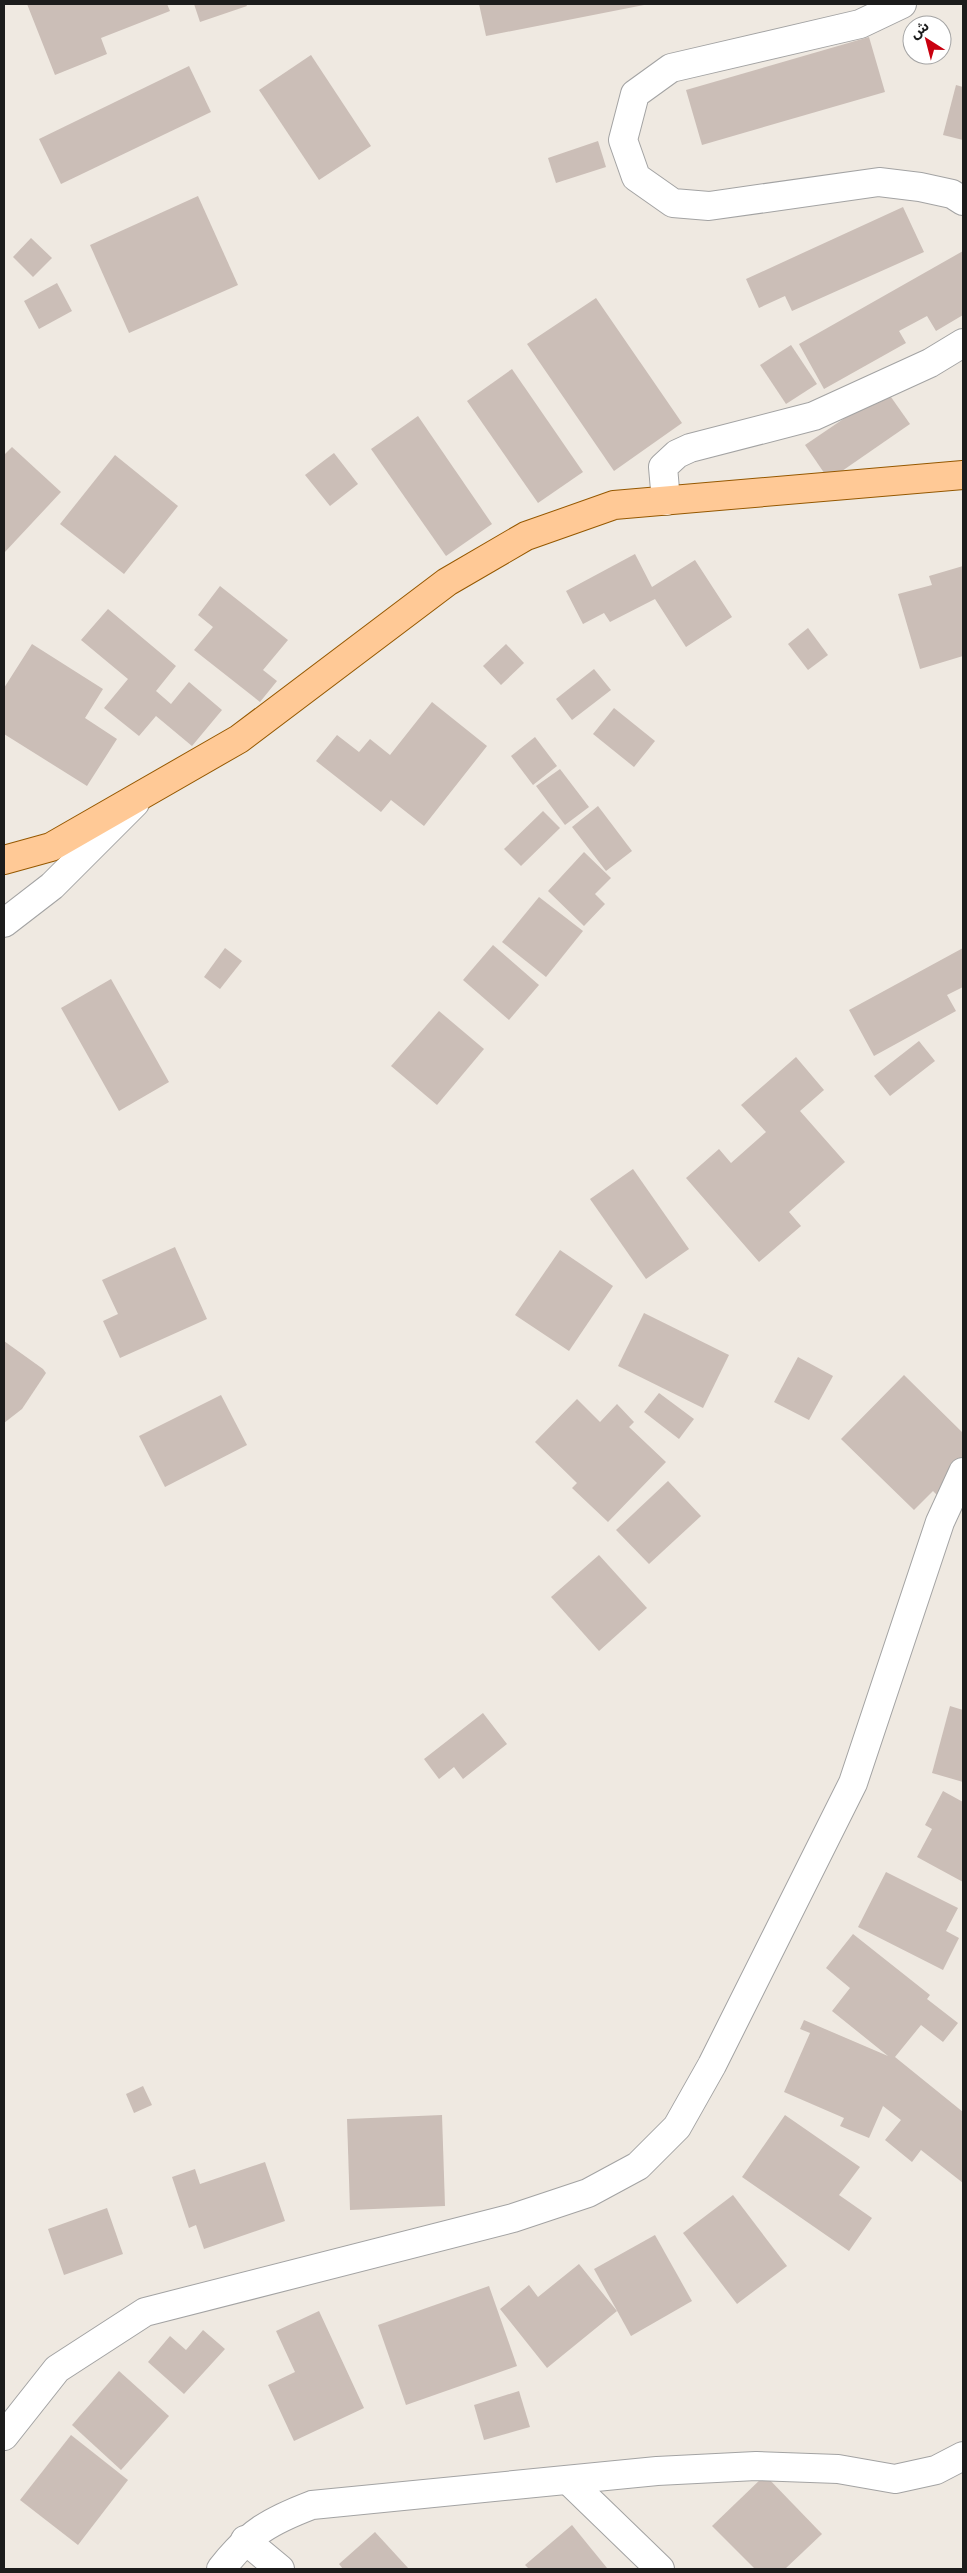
<svg xmlns="http://www.w3.org/2000/svg" width="967" height="2573" viewBox="0 0 967 2573" font-family="'Work Sans','Noto Sans Arabic',sans-serif">
<rect width="100%" height="100%" fill="#efe9e1"/>
<!-- building -->
<g fill="#cbbeb7">
<path d="M27,4H167L170,11L101,38L107,54L55,75Z"/>
<path d="M194,4H246L247,6L200,22Z"/>
<path d="M479,4H644V5L486,36Z"/>
<path d="M869,37L885,92L702,145L686,90Z"/>
<path d="M311,55L371,146L319,180L259,90Z"/>
<path d="M189,66L211,112L61,184L39,139Z"/>
<path d="M956,85L963,87V140L943,135Z"/>
<path d="M598,141L606,167L556,183L548,158Z"/>
<path d="M198,196L238,285L129,333L90,245Z"/>
<path d="M903,207L924,252L792,311L785,296L759,308L746,279Z"/>
<path d="M31,238L52,258L33,277L13,257Z"/>
<path d="M963,251V315L936,331L927,316L899,331L906,343L824,389L799,344Z"/>
<path d="M57,283L72,311L39,329L24,301Z"/>
<path d="M596,298L682,423L614,471L527,344Z"/>
<path d="M791,345L817,384L786,404L760,365Z"/>
<path d="M512,369L583,472L538,503L467,401Z"/>
<path d="M886,390L910,424L829,480L805,445Z"/>
<path d="M418,416L492,524L446,556L371,449Z"/>
<path d="M12,447L61,492L4,553V455Z"/>
<path d="M334,453L358,484L330,506L305,475Z"/>
<path d="M115,455L178,506L124,574L60,524Z"/>
<path d="M635,554L652,587L695,560L732,617L686,647L655,599L610,622L604,613L583,624L566,591Z"/>
<path d="M963,566V656L920,669L898,594L932,585L929,576Z"/>
<path d="M220,586L288,640L263,670L277,681L260,702L194,650L213,627L198,615Z"/>
<path d="M108,609L176,666L156,691L171,704L189,682L222,710L192,746L156,716L139,736L104,708L128,679L81,640Z"/>
<path d="M808,628L828,655L808,670L788,644Z"/>
<path d="M32,644L103,689L85,718L117,739L87,786L4,734V688Z"/>
<path d="M506,644L524,663L501,685L483,666Z"/>
<path d="M594,669L611,690L572,720L556,699Z"/>
<path d="M432,702L487,746L424,826L391,800L381,812L316,761L337,735L359,752L370,739L390,755Z"/>
<path d="M614,708L655,741L634,767L593,734Z"/>
<path d="M535,737L557,766L533,785L511,756Z"/>
<path d="M560,769L589,807L565,825L536,786Z"/>
<path d="M598,806L632,851L606,871L572,827Z"/>
<path d="M543,811L560,828L521,866L504,849Z"/>
<path d="M584,852L611,878L595,894L605,904L584,926L548,891Z"/>
<path d="M539,897L583,931L546,977L502,942Z"/>
<path d="M493,945L539,985L509,1020L463,980Z"/>
<path d="M225,948L242,961L220,989L204,977Z"/>
<path d="M963,948V987L947,995L956,1011L874,1056L849,1010Z"/>
<path d="M111,979L169,1082L119,1111L61,1008Z"/>
<path d="M439,1011L484,1049L437,1105L391,1066Z"/>
<path d="M919,1041L935,1061L890,1096L874,1076Z"/>
<path d="M796,1057L824,1090L800,1111L845,1162L789,1212L801,1226L759,1262L686,1178L719,1149L731,1163L766,1132L741,1105Z"/>
<path d="M633,1169L689,1249L646,1279L590,1199Z"/>
<path d="M175,1247L207,1319L120,1358L103,1321L118,1314L102,1280Z"/>
<path d="M560,1250L613,1286L569,1351L515,1315Z"/>
<path d="M644,1313L729,1355L703,1408L618,1366Z"/>
<path d="M4,1341L43,1369L46,1373L22,1409L4,1423Z"/>
<path d="M798,1357L833,1376L809,1420L774,1402Z"/>
<path d="M904,1375L963,1433V1478L942,1500L933,1491L914,1510L841,1439Z"/>
<path d="M659,1393L694,1419L679,1439L644,1412Z"/>
<path d="M221,1395L247,1445L165,1487L139,1436Z"/>
<path d="M577,1399L600,1422L617,1404L634,1422L629,1427L666,1462L608,1522L572,1488L577,1483L535,1442Z"/>
<path d="M668,1481L701,1516L649,1564L616,1530Z"/>
<path d="M599,1555L647,1608L599,1651L551,1597Z"/>
<path d="M950,1706L963,1710V1782L932,1773Z"/>
<path d="M483,1713L507,1744L463,1779L454,1767L439,1779L424,1759Z"/>
<path d="M943,1791L963,1802V1882L917,1857L932,1829L925,1825Z"/>
<path d="M886,1872L958,1908L946,1931L959,1938L943,1970L858,1927Z"/>
<path d="M853,1934L930,1995L927,1999L958,2023L943,2042L921,2025L895,2057L963,2112V2183L921,2150L912,2162L885,2140L901,2120L883,2106L869,2138L840,2126L844,2118L784,2092L810,2033L800,2029L804,2020L888,2056L832,2011L850,1988L826,1968Z"/>
<path d="M143,2086L152,2105L134,2113L126,2094Z"/>
<path d="M442,2115L445,2206L350,2210L347,2119Z"/>
<path d="M785,2115L860,2167L839,2195L872,2218L849,2251L742,2177Z"/>
<path d="M265,2162L285,2221L204,2249L196,2225L189,2228L172,2177L195,2169L200,2184Z"/>
<path d="M733,2195L787,2266L737,2304L683,2233Z"/>
<path d="M107,2208L123,2254L64,2275L48,2229Z"/>
<path d="M655,2235L692,2301L631,2336L594,2269Z"/>
<path d="M579,2264L617,2311L547,2368L500,2309L529,2285L538,2297Z"/>
<path d="M489,2286L517,2366L406,2405L378,2325Z"/>
<path d="M319,2311L364,2408L294,2441L268,2385L295,2372L276,2331Z"/>
<path d="M203,2330L225,2349L184,2394L148,2362L170,2336L186,2350Z"/>
<path d="M119,2371L169,2416L121,2470L72,2425Z"/>
<path d="M519,2391L530,2427L484,2440L474,2405Z"/>
<path d="M71,2435L128,2480L78,2545L20,2500Z"/>
<path d="M765,2475L822,2534L785,2569H755L712,2526Z"/>
<path d="M572,2525L607,2568L529,2569L525,2565Z"/>
<path d="M375,2532L409,2569H343L339,2564Z"/>
</g>
<g fill="none" stroke-linecap="round" stroke-linejoin="round">
<!-- minor casing -->
<g stroke="#a3a3a3" stroke-width="30">
<g id="minor">
<path d="M902,4L860,24L671,68L635,94L623,140L636,177L673,203L709,206L879,182L920,187L952,194L963,201"/>
<path d="M666,501L663,467L677,454L690,448L814,416L930,363L963,343"/>
<path d="M4,923L52,886L135,803"/>
<path d="M4,2436L57,2369L145,2312L513,2218L588,2193L638,2166L677,2127L712,2065L853,1783L940,1522L963,1472"/>
<path d="M568,2480L660,2569"/>
<path d="M245,2540L280,2569"/>
<path d="M221,2569C249,2533 270,2521 312,2505L657,2471L756,2466L838,2469L895,2479L936,2470L963,2456"/>
</g>
</g>
<!-- major casing -->
<g stroke="#955800" stroke-width="30">
<path id="major" d="M4,860L51,847L239,739L447,582L526,536L614,505L963,475"/>
</g>
<!-- minor -->
<use href="#minor" stroke="#fff" stroke-width="28"/>
<!-- major -->
<use href="#major" stroke="#ffc996" stroke-width="28"/>
</g>
<!-- border -->
<rect width="967" height="2573" fill="none" stroke="#1c1c1c" stroke-width="10"/>
<!-- north arrow -->
<g transform="translate(927 40) rotate(324)"><circle r="24" fill="#ffffff" stroke="#a4a4a4"/>
<path d="M0-4L9 19L0 12L-9 19Z" fill="#c9000f"/>
<text y="-8" font-size="14" font-weight="bold" text-anchor="middle" fill="#1c1c1c">ش</text>
</g>
</svg>
